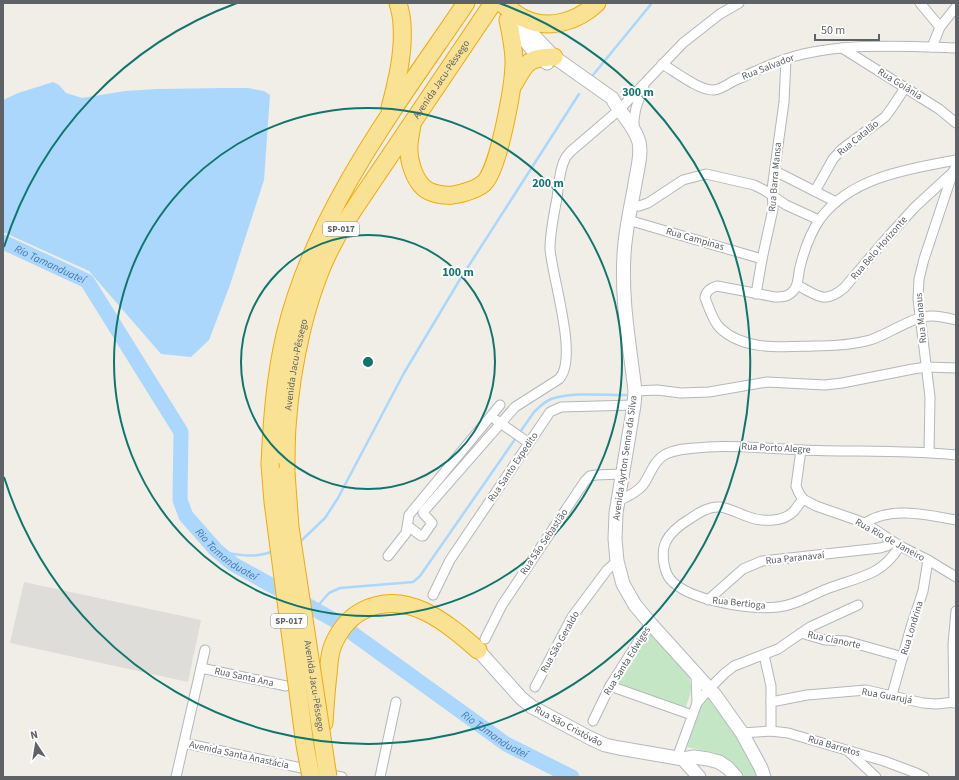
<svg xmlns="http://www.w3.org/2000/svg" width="959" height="780" viewBox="0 0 959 780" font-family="'Source Sans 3',sans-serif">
<rect width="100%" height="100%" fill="#f0eee7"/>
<!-- industrial -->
<path fill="#dfddd9" d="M24,582L201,620L188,682L10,643Z"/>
<!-- green -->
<g fill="#c5e6c5">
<path d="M650,630C663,644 693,669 691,689C691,695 687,702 686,708L616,683Z"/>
<path d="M705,696C731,713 746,750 760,777H741L715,753L687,747Z"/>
</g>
<!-- water -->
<path fill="#abd7fc" d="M53,82L59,85L66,93L82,98L125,91L157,89L224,88H248L264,91L270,95L264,180L230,285L209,340L191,357L161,354L89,271L3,232V100L18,93Z"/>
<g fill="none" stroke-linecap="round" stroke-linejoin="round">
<!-- stream -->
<g stroke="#abd7fc" stroke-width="2.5">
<path d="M593,75L652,3"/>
<path d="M298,541L302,540L325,518L338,498L404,373L459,281L579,94"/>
<path d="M216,550C235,555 255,559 273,551"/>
<path d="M315,609L329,593L340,588L413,582L420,576L534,412C539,407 544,402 551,399C573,392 603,395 626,395"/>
</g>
<!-- river -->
<path stroke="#abd7fc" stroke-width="15" id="s1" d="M3,242L87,281L181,432L180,500L186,516L216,550L233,564L334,620L506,744L572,777"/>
<!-- street casing -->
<g stroke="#b4b7bb" stroke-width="11">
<g id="street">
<path d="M920,3L940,27"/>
<path d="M932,47L940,27L956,7"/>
<path d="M842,48L939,109L956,123"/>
<path d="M662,64C675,71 699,91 714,90C723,89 730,82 738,79C754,72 770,64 786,59C837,42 903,46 956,48"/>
<path d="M634,128C633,113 637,101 644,88"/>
<path d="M956,160C908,169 851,177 820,219C811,232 804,251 800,267C798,274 799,284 794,290C789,297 782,297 775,297L717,286C710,288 706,291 705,298C709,307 712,320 720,328C744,351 782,347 813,346C831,346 852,345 870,340C889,334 913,316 932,316C940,316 948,318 956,320"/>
<path d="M775,171L836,202"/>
<path d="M815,191L833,159L842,149L885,117L891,109L905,88"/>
<path d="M631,206H639L648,203L683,180L706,174L754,185L764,190L786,205L819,220"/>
<path d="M628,220L762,259"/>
<path d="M797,285C817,295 824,305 844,288L885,240L915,207L952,173"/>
<path d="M756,294L762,259L773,209L772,189L784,102L786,59"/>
<path d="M635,391L657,390L681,393L709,392L767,382L825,385L842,383L913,369L927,367L956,368"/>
<path d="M496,420L529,443"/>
<path d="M801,450L796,486L799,493L803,499L816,506L865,523L900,546L928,560L956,577"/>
<path d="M929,452L930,397L918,299L919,279L924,259L953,172L956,166"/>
<path d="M803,499C800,503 797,507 794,511C783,523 760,522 746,516C738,513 728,508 720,507C706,506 693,517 682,524C674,530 666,537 664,547C662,557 664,571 670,579C688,601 751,610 778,607C798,605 814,593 832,587C846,582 862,578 875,571C886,565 893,557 900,546"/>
<path d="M618,501C626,497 637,493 643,485C651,474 653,461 666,454C679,448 694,448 708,447C739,445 770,449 802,450C853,452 905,450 956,455"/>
<path d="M865,523C891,506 927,515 956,520"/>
<path d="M408,526L421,536H423L432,523L423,513L424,511L515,407L559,379C579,359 552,277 550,249C550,232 554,214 557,198C559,185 559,170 565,159C566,156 569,154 570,152L619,110L683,43L720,14L739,3"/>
<path d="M388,556L406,533L409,515L500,405"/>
<path d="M433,595L450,560L550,412L561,407L634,405"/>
<path d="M708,600L743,569L762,561L880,548L887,546L893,542"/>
<path d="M801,633L825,640L846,641L903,657"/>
<path d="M485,639L502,605L585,481L590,476L596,475L622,474"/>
<path d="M764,655L771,686V731"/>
<path d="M201,668L286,686"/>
<path d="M696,673L697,703"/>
<path d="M610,686L692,715"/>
<path d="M535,687L572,617L607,570L617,561"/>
<path d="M892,695L911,627L923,591L928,560"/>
<path d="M771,702L807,695L866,690L923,703L936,704L956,702"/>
<path d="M954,703L953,644L956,611"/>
<path d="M593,721L610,686L650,623"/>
<path d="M742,733L771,731L788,733L884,761L916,773L924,777"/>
<path d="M184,743L311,770"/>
<path d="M849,752L876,777"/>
<path d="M677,758L697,703L710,688L725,673L734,666L778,649L810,627L858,605"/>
<path d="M326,774L342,777"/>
<path d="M176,777L205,650"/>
<path d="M380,777L396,702"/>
</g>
</g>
<!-- secondary casing -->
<g stroke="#b5b9be" stroke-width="15">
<g id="secondary">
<path d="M515,16L554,57L612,98C620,114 634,124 639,142C642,155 637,170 635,184C631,207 625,231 624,255C621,301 630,347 635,391L634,405L616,513L615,539L617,561L623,584L635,605L650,623L715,695L742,733L761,768L764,777"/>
<path d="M510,21L531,48L547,63"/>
<path id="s2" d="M478,650L521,698L532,707L590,738L605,745L619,748L683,759L694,757L708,759L719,762L728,768L736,777"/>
<path d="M683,759L699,777"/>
</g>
</g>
<!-- highway casing -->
<g stroke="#efab08" stroke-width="19">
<g id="highway">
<path d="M505,6C511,10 517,15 523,18C549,31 578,21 597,3"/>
<path d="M514,84C526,62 529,57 554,57"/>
<path d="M390,108C397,81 404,53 402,25C402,17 400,10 398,3"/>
<path d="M412,125C411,132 409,139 409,146C408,160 414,179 424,188C431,194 445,196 453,195C464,193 476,190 484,183C499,169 514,84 514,62C514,48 511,34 508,20"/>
<path d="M270,464C272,421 275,378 285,335C314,212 396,106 466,3"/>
<path id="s3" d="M286,473C286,458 286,442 287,427C291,368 306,292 335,240C341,228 349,217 356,206L493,3"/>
<path d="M324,723C325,707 326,691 328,675C329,665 329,654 333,645C339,631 349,618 362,611C406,588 446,622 478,650"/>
</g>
</g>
<!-- street -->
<use href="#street" stroke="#fff" stroke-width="9"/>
<!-- secondary -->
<use href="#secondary" stroke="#fff" stroke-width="13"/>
<!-- highway -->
<use href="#highway" stroke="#fae295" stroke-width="17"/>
<!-- highway-bridge casing -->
<g stroke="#efab08" stroke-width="19" stroke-linecap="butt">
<g id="highway-bridge">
<path d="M270,464L273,502L305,745L311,777"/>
<path id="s4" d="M286,473L290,527L328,777"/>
</g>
</g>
<!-- highway-bridge -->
<use href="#highway-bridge" stroke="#fae295" stroke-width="17"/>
</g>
<!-- distance rings -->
<g fill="none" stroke="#0f766e" stroke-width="2">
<circle cx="368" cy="362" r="127"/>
<circle cx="368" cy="362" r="254"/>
<path d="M4 247A382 382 0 0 1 237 3M499 3A382 382 0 1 1 4 477"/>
</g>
<g text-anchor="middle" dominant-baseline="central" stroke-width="4" stroke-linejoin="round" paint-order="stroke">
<!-- shield labels -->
<g fill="#fff" stroke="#8e9195" stroke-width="1">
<rect x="323" y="222" width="36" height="14" rx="3"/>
<rect x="271" y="614" width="36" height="14" rx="3"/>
</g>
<g font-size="9" font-weight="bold" fill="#5e6267">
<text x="341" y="229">SP-017</text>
<text x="289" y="621">SP-017</text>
</g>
<!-- street labels -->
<g font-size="10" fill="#5e6267" stroke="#fff">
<text transform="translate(768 67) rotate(-21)">Rua Salvador</text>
<text stroke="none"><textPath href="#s3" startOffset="433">Avenida Jacu-Pêssego</textPath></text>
<text transform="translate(900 84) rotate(32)">Rua Goiânia</text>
<text transform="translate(858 138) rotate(-39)">Rua Catalão</text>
<text transform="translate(775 177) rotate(-85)">Rua Barra Mansa</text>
<text transform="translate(695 239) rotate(16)">Rua Campinas</text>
<text transform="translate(879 248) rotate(-49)">Rua Belo Horizonte</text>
<text transform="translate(921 318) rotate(-95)">Rua Manaus</text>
<text stroke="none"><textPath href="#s3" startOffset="109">Avenida Jacu-Pêssego</textPath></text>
<text transform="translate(776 448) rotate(3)">Rua Porto Alegre</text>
<text transform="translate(625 458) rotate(-82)">Avenida Ayrton Senna da Silva</text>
<text transform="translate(513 467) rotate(-56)">Rua Santo Expedito</text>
<text transform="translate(890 540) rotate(29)">Rua Rio de Janeiro</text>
<text transform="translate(544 542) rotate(-56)">Rua São Sebastião</text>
<text transform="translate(795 558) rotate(-6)">Rua Paranavaí</text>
<text transform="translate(739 603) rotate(6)">Rua Bertioga</text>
<text transform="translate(912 628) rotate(-73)">Rua Londrina</text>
<text transform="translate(834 640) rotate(12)">Rua Cianorte</text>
<text transform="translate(560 642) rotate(-61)">Rua São Geraldo</text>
<text transform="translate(627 661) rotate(-58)">Rua Santa Edwiges</text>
<text transform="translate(244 677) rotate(12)">Rua Santa Ana</text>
<text stroke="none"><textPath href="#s4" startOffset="215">Avenida Jacu-Pêssego</textPath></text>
<text transform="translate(887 696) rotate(10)">Rua Guarujá</text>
<text stroke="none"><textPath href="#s2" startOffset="120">Rua São Cristóvão</textPath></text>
<text transform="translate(834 746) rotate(16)">Rua Barretos</text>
<text transform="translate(239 755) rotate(12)">Avenida Santa Anastácia</text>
</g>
<!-- water labels -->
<g font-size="11" font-style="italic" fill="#4778af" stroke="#fff">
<text stroke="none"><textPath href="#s1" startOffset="52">Rio Tamanduateí</textPath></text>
<text stroke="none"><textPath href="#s1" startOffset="412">Rio Tamanduateí</textPath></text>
<text stroke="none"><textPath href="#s1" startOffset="736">Rio Tamanduateí</textPath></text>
</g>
</g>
<circle cx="368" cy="362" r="6" fill="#0f766e" stroke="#fff" stroke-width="2"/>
<g font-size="12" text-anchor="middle" font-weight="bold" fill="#0f766e" stroke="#fff" stroke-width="4" stroke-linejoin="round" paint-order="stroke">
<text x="638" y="96">300 m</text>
<text x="548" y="187">200 m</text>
<text x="458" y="276">100 m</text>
</g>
<!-- border -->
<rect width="959" height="780" fill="none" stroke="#5e6267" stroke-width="8"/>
<!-- north arrow -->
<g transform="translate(36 744) rotate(348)" stroke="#ffffff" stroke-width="3" paint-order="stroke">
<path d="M0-3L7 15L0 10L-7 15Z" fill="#5e6267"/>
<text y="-6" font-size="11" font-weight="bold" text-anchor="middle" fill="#5e6267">N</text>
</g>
<!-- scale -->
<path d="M815 34v6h64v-6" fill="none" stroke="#5e6267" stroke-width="2"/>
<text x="821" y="34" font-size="12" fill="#5e6267" stroke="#ffffff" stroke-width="3" paint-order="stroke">50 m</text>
</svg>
